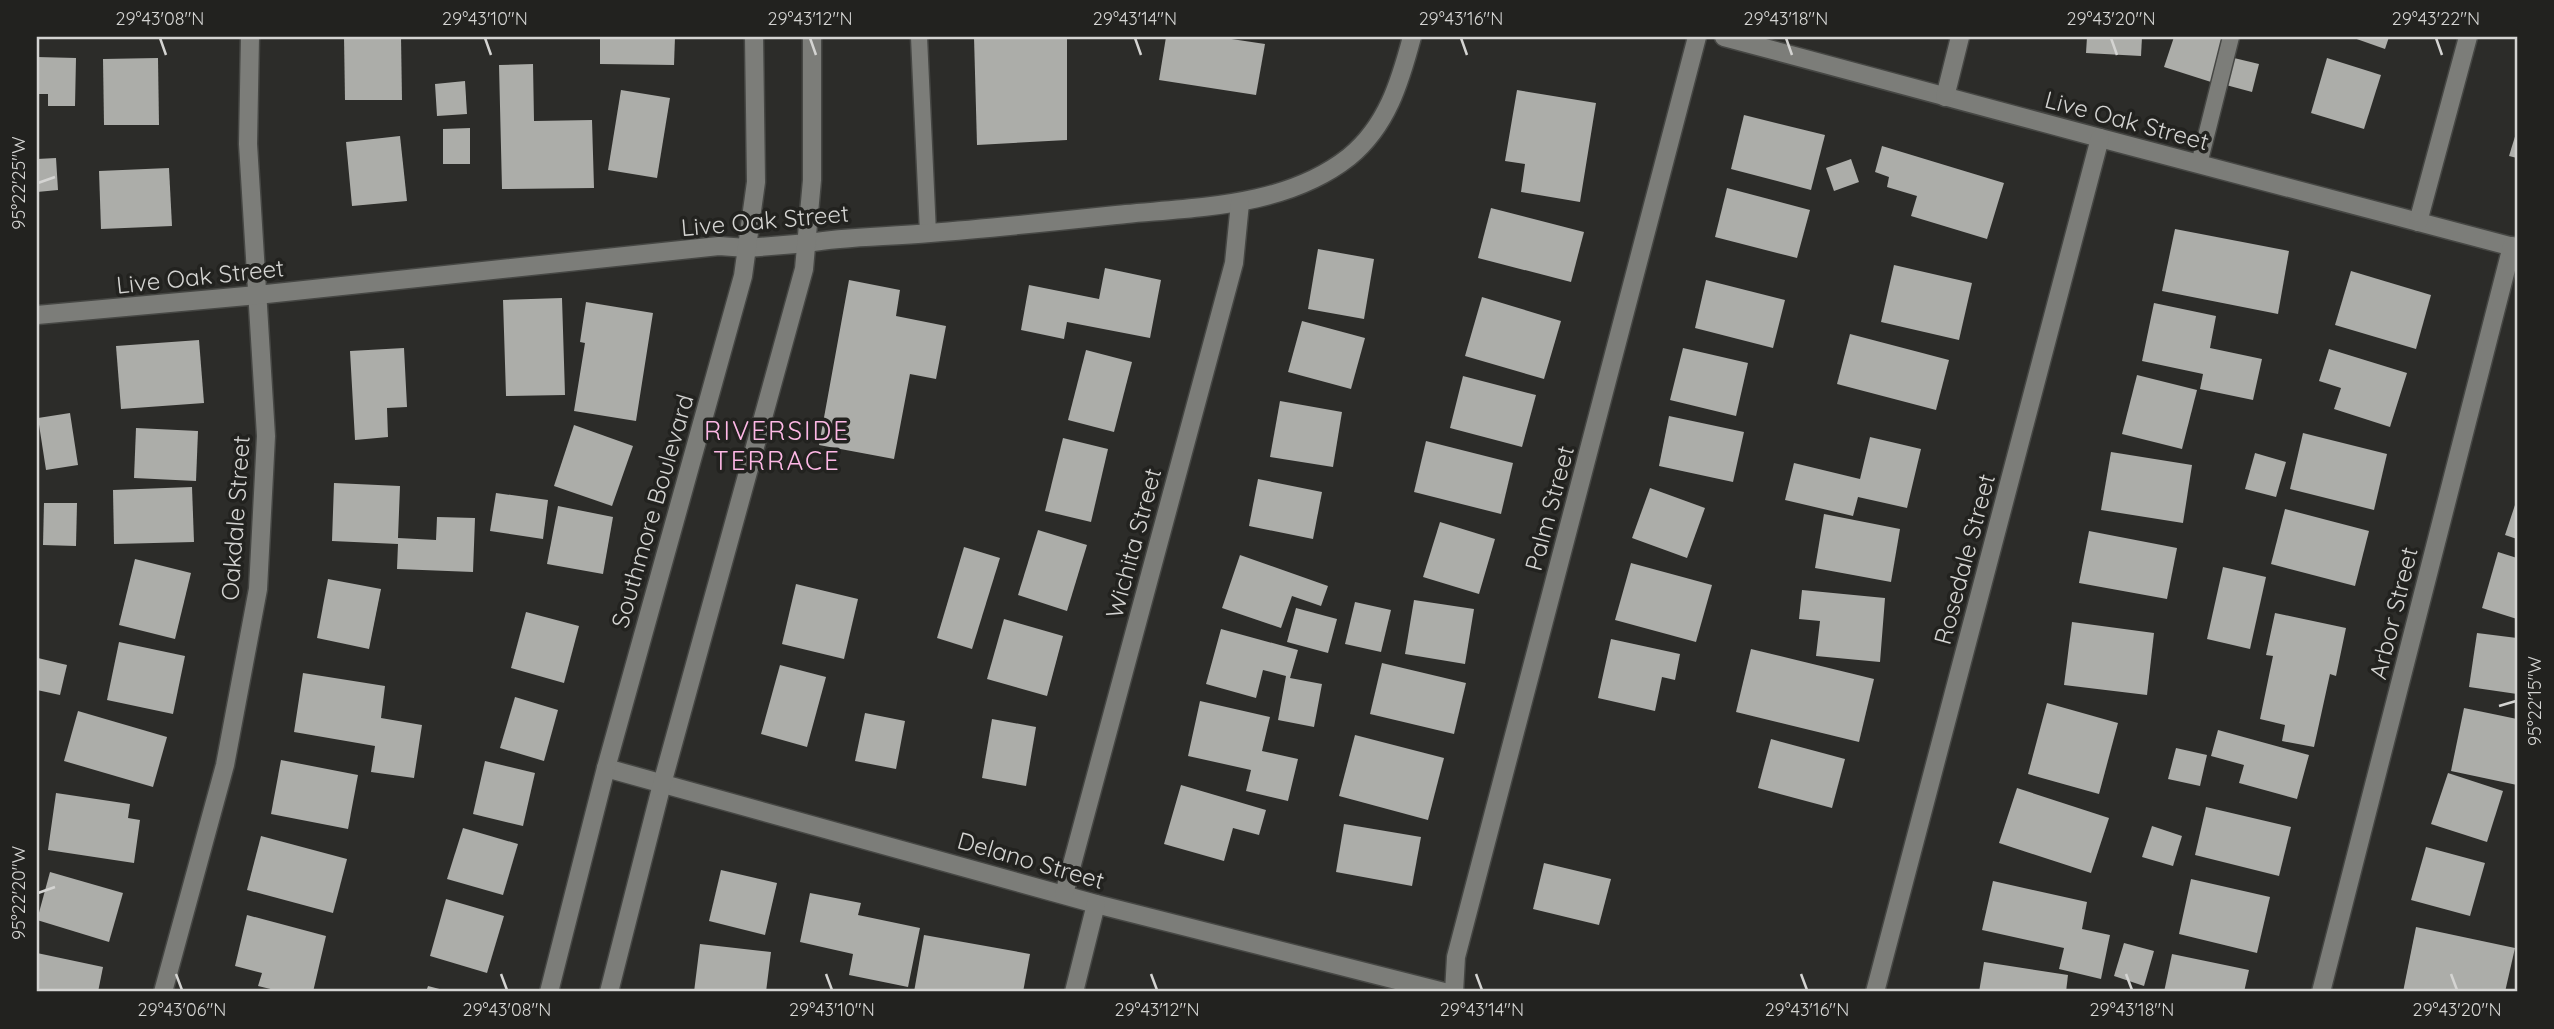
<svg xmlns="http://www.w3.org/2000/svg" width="2554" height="1029" viewBox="0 0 2554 1029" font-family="Quicksand,sans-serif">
<rect width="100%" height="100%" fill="#2c2c29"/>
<!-- building -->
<g fill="#acada9">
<path d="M344,37H401L402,100H345Z"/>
<path d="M600,37H675L674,65L600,64Z"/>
<path d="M974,37H1067V140L977,145Z"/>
<path d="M1166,37H1218L1265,44L1256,95L1159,80Z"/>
<path d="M2087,37H2142L2141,56L2086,53Z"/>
<path d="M2174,37H2224L2211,82L2164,67Z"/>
<path d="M2351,37H2389L2385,49Z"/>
<path d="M37,57L76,58L75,106H48V94H37Z"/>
<path d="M158,58L159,125H104L103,59Z"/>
<path d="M2234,58L2259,64L2252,92L2226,85Z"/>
<path d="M2327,58L2381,75L2364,129L2311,113Z"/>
<path d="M533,64L534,121L592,120L594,188L502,189L499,65Z"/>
<path d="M465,81L467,114L437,116L435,84Z"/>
<path d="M621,90L670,98L657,178L608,170Z"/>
<path d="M1517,90L1596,103L1580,202L1521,192L1525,164L1505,161Z"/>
<path d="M1744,115L1825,135L1811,190L1731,169Z"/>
<path d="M470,128V164H443V129Z"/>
<path d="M2517,130V158L2509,156Z"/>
<path d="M400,136L407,201L352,206L346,142Z"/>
<path d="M1882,146L2004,183L1987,239L1911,216L1917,196L1887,187L1889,177L1875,172Z"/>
<path d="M56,158L58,190L37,192V159Z"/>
<path d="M1851,159L1859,182L1834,191L1826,168Z"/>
<path d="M169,168L172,226L101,229L99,171Z"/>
<path d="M1727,188L1810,210L1797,258L1715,237Z"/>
<path d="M1491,208L1584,232L1571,282L1478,258Z"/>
<path d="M2175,229L2289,251L2278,314L2162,291Z"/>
<path d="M1318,249L1374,259L1364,319L1308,309Z"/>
<path d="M1894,265L1972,283L1959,340L1881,322Z"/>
<path d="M1105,268L1161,280L1150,338L1067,322L1064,339L1021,330L1029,285L1099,299Z"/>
<path d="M2351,271L2431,295L2416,349L2335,325Z"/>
<path d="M849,280L900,290L896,316L946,326L936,379L910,374L894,459L819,445Z"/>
<path d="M1706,280L1785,300L1773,348L1695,328Z"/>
<path d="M1482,297L1561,321L1544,379L1465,356Z"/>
<path d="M562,298L565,395L506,396L503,300Z"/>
<path d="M586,302L653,313L636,421L574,411L585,343L580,342Z"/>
<path d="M2154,303L2216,316L2210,348L2262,359L2253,400L2200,389L2203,374L2142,361Z"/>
<path d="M1302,321L1365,338L1351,389L1288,372Z"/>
<path d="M1850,334L1949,360L1936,410L1837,384Z"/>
<path d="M199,340L204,403L121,409L116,346Z"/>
<path d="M404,348L407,407L387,408L388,437L355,440L350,351Z"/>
<path d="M1683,348L1748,363L1736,416L1670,400Z"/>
<path d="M2329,349L2407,373L2390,427L2334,409L2341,388L2319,381Z"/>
<path d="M1086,350L1132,362L1114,432L1068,420Z"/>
<path d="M2137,375L2197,390L2182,449L2122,434Z"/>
<path d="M1463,376L1536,395L1522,447L1450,428Z"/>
<path d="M1280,401L1342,412L1333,467L1270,457Z"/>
<path d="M70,413L78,465L46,470L38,418Z"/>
<path d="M1669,416L1744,432L1733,482L1659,466Z"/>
<path d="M574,425L633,446L612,506L554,486Z"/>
<path d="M136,428L198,431L196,481L134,478Z"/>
<path d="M2303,433L2387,454L2374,510L2290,489Z"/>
<path d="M1870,437L1921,449L1907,508L1858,497L1853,516L1785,500L1794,463L1860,479Z"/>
<path d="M1063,438L1108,449L1091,522L1045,511Z"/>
<path d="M1426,441L1513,463L1501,514L1414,492Z"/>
<path d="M2111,452L2192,465L2183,523L2101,510Z"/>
<path d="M2255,453L2286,462L2276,497L2245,489Z"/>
<path d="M1258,479L1322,492L1313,539L1249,526Z"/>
<path d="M334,483L400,486L398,538L436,540L437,517L475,518L473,572L397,569L398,544L332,541Z"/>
<path d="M192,487L194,542L114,544L113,490Z"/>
<path d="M1650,488L1705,508L1687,558L1632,538Z"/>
<path d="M496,493L548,500L543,539L490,531Z"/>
<path d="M2517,499V539L2505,535Z"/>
<path d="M44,503H77L76,546L43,545Z"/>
<path d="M558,506L613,517L603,574L547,564Z"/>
<path d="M2285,509L2369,531L2355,586L2271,564Z"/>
<path d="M1824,514L1900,529L1891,582L1815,568Z"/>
<path d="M1440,522L1495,539L1479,594L1423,577Z"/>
<path d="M1038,530L1087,545L1067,611L1018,595Z"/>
<path d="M2089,531L2177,548L2167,599L2079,583Z"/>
<path d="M964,547L1000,558L972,649L937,638Z"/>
<path d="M2498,552L2517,558V619L2482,608Z"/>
<path d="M1240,555L1328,586L1321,606L1292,596L1281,628L1222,608Z"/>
<path d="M135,559L191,573L175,639L119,625Z"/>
<path d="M1631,563L1712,585L1696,642L1615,620Z"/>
<path d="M2223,567L2266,577L2250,649L2207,639Z"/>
<path d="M328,579L381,589L369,649L317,638Z"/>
<path d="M796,584L858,599L844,659L782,644Z"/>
<path d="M1802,590L1885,598L1880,662L1816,656L1820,621L1799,619Z"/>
<path d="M1414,600L1474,609L1465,664L1405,654Z"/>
<path d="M1355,602L1391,610L1381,652L1345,644Z"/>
<path d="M1296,608L1337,619L1328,653L1287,642Z"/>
<path d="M526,612L579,626L564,683L511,668Z"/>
<path d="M2275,613L2346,628L2336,676L2330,674L2314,747L2282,741L2285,725L2260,719L2273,656L2266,655Z"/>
<path d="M1004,619L1063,636L1047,696L987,679Z"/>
<path d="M2072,622L2154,633L2147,695L2064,685Z"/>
<path d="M1221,629L1298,650L1290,678L1322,684L1314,727L1278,720L1286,676L1263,670L1256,698L1206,684Z"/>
<path d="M2477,633L2517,638V694L2469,687Z"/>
<path d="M1611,639L1680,654L1675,680L1662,677L1655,711L1598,698Z"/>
<path d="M119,642L185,656L173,714L107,700Z"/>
<path d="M1751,649L1874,679L1859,742L1736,712Z"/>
<path d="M38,658L67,665L60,695L37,690Z"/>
<path d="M1382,663L1466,683L1454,734L1370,714Z"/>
<path d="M780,665L826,677L807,747L761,734Z"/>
<path d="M303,673L385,686L381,718L422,725L414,778L371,772L375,746L294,732Z"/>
<path d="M515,697L558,710L544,761L500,748Z"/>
<path d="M1200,701L1270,717L1262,751L1298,759L1288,801L1246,791L1251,770L1188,756Z"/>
<path d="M2047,703L2118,723L2099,794L2028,774Z"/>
<path d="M2464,708L2517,719V785L2451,771Z"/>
<path d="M78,711L167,737L153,787L64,761Z"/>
<path d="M865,713L905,721L896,769L855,761Z"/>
<path d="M992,719L1036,727L1026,786L982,778Z"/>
<path d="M2218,730L2309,755L2297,799L2239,783L2244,765L2211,756Z"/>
<path d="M1355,735L1444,758L1428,820L1339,796Z"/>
<path d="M1771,739L1845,759L1832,808L1758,788Z"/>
<path d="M2176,748L2207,755L2200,786L2168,779Z"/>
<path d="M281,760L358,775L348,829L271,814Z"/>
<path d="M485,761L535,773L523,826L473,814Z"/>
<path d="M2448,773L2503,791L2487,842L2431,824Z"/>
<path d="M1181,785L1266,810L1259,835L1233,828L1224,861L1164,844Z"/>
<path d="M2017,788L2109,818L2091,873L1999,843Z"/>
<path d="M56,793L130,804L128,818L140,820L134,863L48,850Z"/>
<path d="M2206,807L2291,827L2279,876L2195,855Z"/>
<path d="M1344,824L1421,837L1412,886L1336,872Z"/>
<path d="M2152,826L2182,836L2173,866L2142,857Z"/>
<path d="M463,828L518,844L503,895L447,879Z"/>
<path d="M261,836L347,859L333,913L247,890Z"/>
<path d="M2426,847L2485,863L2470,916L2411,900Z"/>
<path d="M1544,863L1611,879L1599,925L1533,909Z"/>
<path d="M721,870L777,883L765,935L709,921Z"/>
<path d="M50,872L123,893L109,942L37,920Z"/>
<path d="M2191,879L2270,897L2257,953L2179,934Z"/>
<path d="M1993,881L2087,902L2082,929L2110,935L2101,979L2059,969L2064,948L1982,930Z"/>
<path d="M810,893L861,903L858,915L920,928L908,987L849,975L853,954L800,942Z"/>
<path d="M446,899L504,916L487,973L430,956Z"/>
<path d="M247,915L326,936L313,992H283L258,986L262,973L235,966Z"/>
<path d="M2416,927L2515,948L2505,992H2403Z"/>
<path d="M924,935L1030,954L1023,992H914Z"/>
<path d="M2124,943L2154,951L2144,986L2114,976Z"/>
<path d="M700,944L771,952L766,992H694Z"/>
<path d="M37,953L103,967L98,992H37Z"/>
<path d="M2172,954L2249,970L2244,992H2164Z"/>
<path d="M1984,962L2068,975L2066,992H1979Z"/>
<path d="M428,986L447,991V992H426Z"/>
</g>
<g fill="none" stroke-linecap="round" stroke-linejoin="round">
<!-- service casing -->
<g stroke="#464744" stroke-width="19">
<g id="service">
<path d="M919,37L928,233"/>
<path d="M2199,164L2231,37"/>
</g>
</g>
<!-- minor casing -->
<g stroke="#464744" stroke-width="21">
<g id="minor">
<path d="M1724,37L2100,138L2517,248"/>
<path d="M1945,97L1960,37"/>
<path d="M2418,222L2468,37"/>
<path d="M808,243C848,236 889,237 930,233C995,228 1060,221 1126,214C1201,207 1287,206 1349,157C1387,126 1400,82 1412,37"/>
<path d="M606,768L1096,904L1444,992"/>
<path d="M1064,894L1234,263L1240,203"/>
<path d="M163,992L225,765L258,589L266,436L248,144L250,37"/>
<path d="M1074,992L1096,904"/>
<path d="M1454,992L1456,957L1697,37"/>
<path d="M1875,992L2100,138"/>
<path d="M2321,992L2512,246"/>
</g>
</g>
<!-- tertiary casing -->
<g stroke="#464744" stroke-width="21">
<g id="tertiary">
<path d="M37,315L257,295L719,246L747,248L808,243"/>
<path d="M549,992L606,768L743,276L756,182L754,37"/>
<path d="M609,992L662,784L804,269L812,180V37"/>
</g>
</g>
<!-- service -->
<use href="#service" stroke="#7c7d79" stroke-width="16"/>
<!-- minor -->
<use href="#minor" stroke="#7c7d79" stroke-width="18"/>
<!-- tertiary -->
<use href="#tertiary" stroke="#7c7d79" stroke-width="18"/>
</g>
<!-- ticks -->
<path fill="none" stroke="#d4d4d2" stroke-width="2.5" d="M160,38L166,55M485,38L491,55M810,38L816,55M1135,38L1141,55M1461,38L1467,55M1786,38L1792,55M2111,38L2117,55M2436,38L2442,55M38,183L55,177M2499,706L2516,701M38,893L55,887M176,974L182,990M501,974L507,990M826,974L832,990M1151,974L1157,990M1476,974L1482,990M1801,974L1807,990M2126,974L2132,990M2451,974L2457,990"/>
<g text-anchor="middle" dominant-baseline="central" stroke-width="7" stroke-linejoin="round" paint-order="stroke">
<!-- street labels -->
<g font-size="24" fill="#d4d4d2" stroke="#22221f">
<text transform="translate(2127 120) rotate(15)">Live Oak Street</text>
<text transform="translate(765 220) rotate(-5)">Live Oak Street</text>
<text transform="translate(200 276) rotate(-6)">Live Oak Street</text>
<text transform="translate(1549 508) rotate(-75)">Palm Street</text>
<text transform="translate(652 511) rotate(-74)">Southmore Boulevard</text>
<text transform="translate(235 518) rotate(-86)">Oakdale Street</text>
<text transform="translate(1133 543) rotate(-75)">Wichita Street</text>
<text transform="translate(1964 559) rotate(-75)">Rosedale Street</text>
<text transform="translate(2393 613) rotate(-76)">Arbor Street</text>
<text transform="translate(1031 860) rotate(16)">Delano Street</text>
</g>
<!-- neighbourhood labels -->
<g font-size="26" letter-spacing="2" fill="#feb8e6" stroke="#22221f">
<text x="777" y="430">RIVERSIDE<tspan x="777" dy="30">TERRACE</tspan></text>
</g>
</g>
<!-- border -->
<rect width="2554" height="1029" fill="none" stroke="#22221f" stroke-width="77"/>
<rect x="38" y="38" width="2478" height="952" fill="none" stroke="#d4d4d2" stroke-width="2.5"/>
<g font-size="18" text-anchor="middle" fill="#d4d4d2">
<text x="160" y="25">29°43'08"N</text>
<text x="485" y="25">29°43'10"N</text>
<text x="810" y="25">29°43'12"N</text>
<text x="1135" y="25">29°43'14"N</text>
<text x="1461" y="25">29°43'16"N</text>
<text x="1786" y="25">29°43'18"N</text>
<text x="2111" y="25">29°43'20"N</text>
<text x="2436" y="25">29°43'22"N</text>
<text transform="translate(19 183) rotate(-90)" y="6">95°22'25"W</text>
<text transform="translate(2535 701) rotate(-90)" y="6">95°22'15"W</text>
<text transform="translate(19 893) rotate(-90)" y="6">95°22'20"W</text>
<text x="182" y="1016">29°43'06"N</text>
<text x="507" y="1016">29°43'08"N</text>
<text x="832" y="1016">29°43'10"N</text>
<text x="1157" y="1016">29°43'12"N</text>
<text x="1482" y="1016">29°43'14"N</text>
<text x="1807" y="1016">29°43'16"N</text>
<text x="2132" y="1016">29°43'18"N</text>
<text x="2457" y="1016">29°43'20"N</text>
</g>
</svg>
